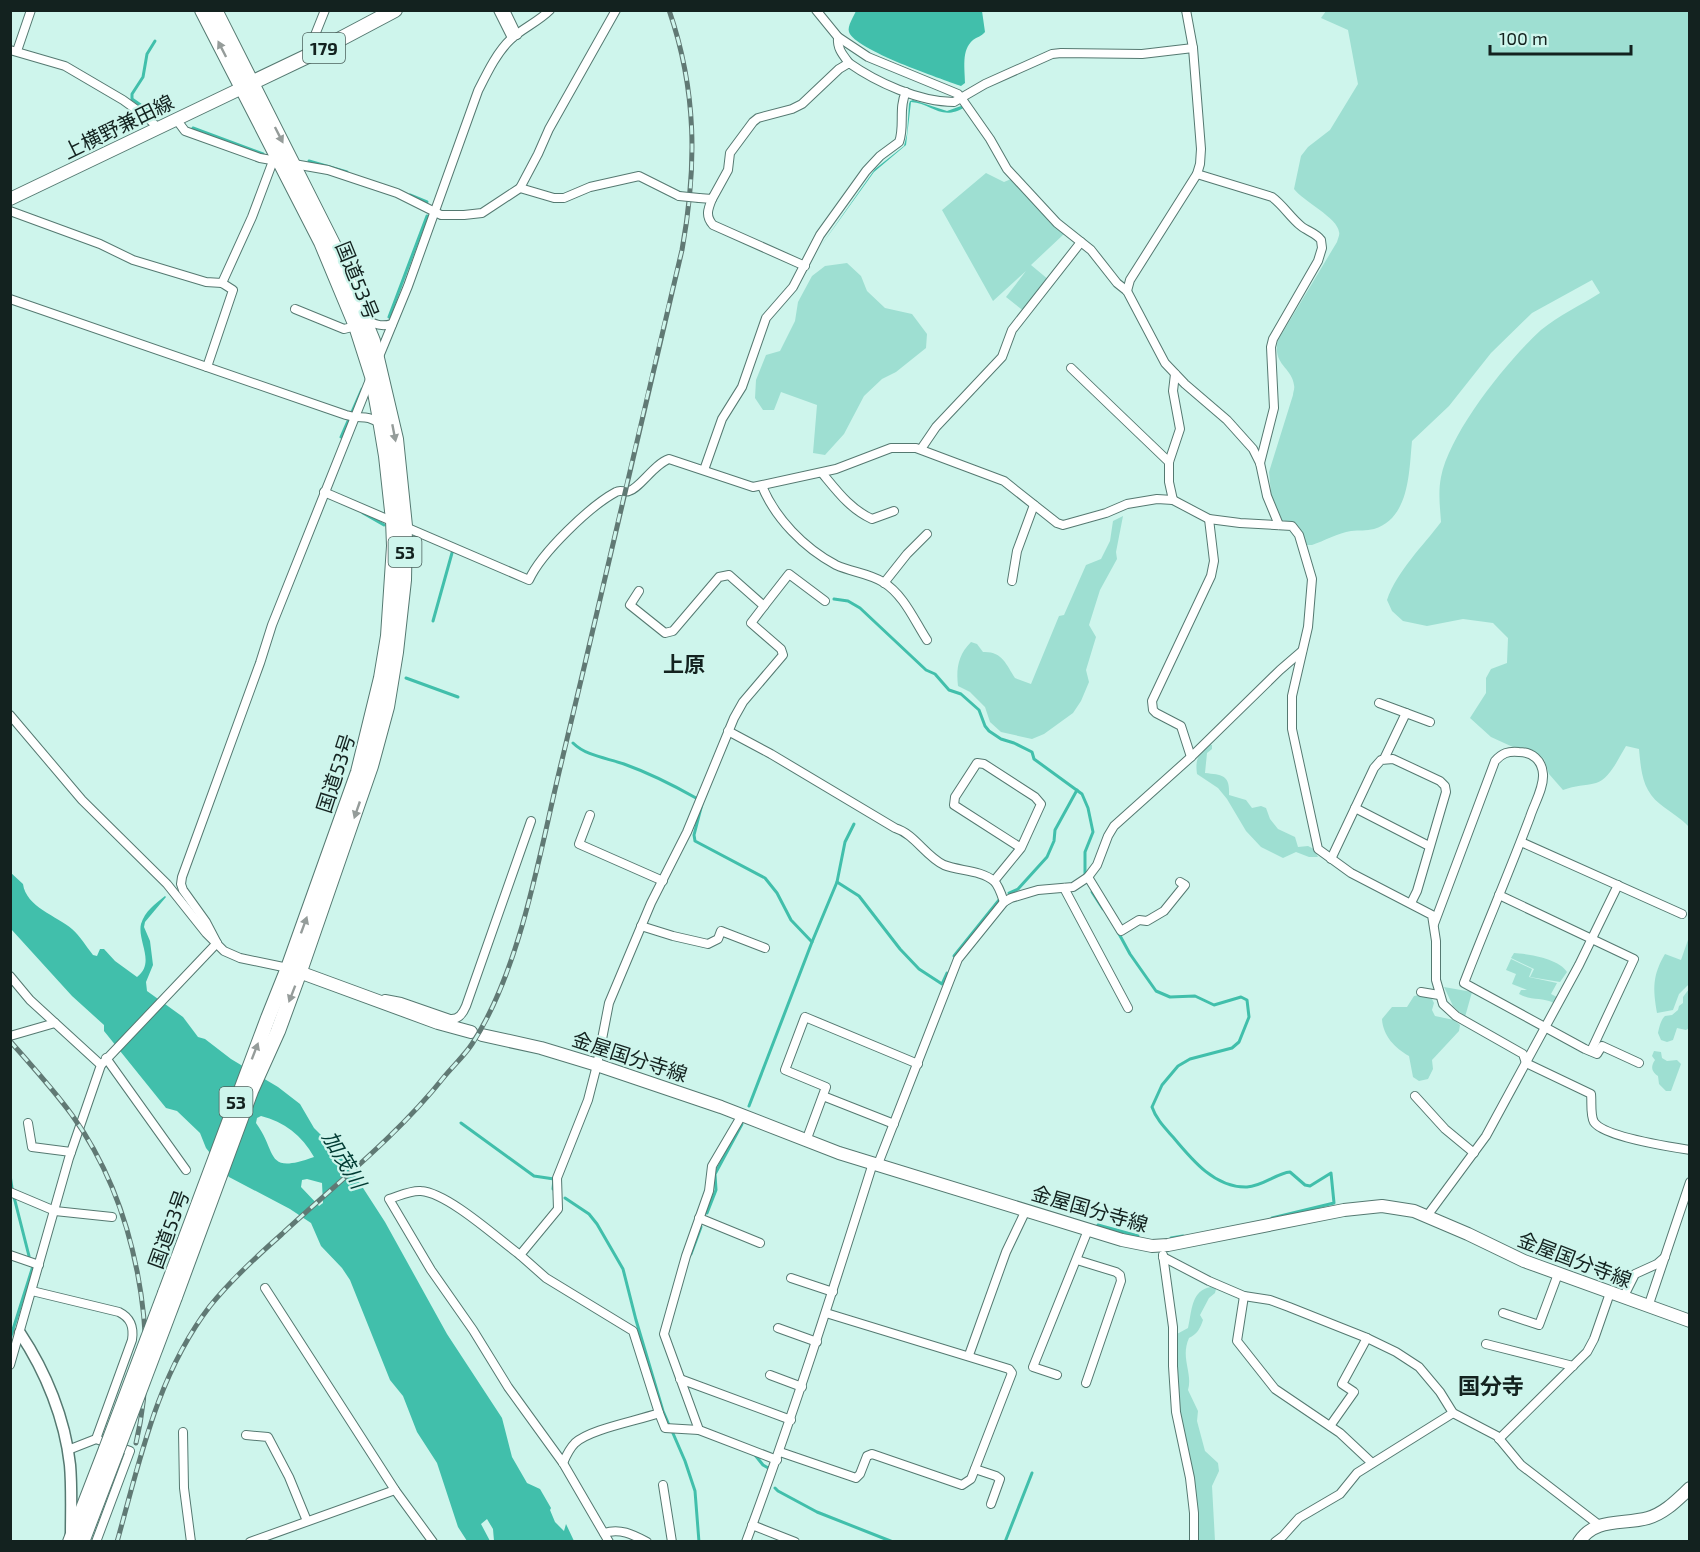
<svg xmlns="http://www.w3.org/2000/svg" width="1700" height="1552" viewBox="0 0 1700 1552" font-family="'Exo 2','Noto Sans JP',sans-serif">
<rect width="100%" height="100%" fill="#cef5ec"/>
<!-- green -->
<g fill="#9edfd2">
<path d="M1326,11H1689V827C1681,818 1670,812 1660,804C1642,790 1641,770 1639,749L1626,746C1619,757 1610,779 1596,783C1584,786 1576,785 1563,790L1549,774L1544,759L1534,751L1515,748L1491,737L1470,718L1486,693V678L1491,669L1507,663L1508,638L1493,623L1463,619L1427,626L1403,621L1392,611L1387,600C1397,571 1423,546 1441,522C1440,507 1438,492 1441,477C1450,432 1507,361 1541,330C1558,316 1581,305 1600,293L1592,280L1532,313L1491,353L1449,406L1412,441C1409,471 1410,518 1374,529C1366,531 1359,530 1351,531C1338,533 1324,541 1312,545H1307C1302,530 1297,524 1282,520L1271,494L1269,472L1293,395C1293,392 1295,389 1294,385C1292,367 1272,365 1278,340L1337,242C1338,238 1340,235 1339,232C1338,218 1303,201 1294,189L1301,156L1308,147L1330,130L1358,84L1348,30L1321,18Z"/>
<path d="M986,173L1004,182L1011,179L1064,234L1031,265L1049,280L1025,312L1006,297L1026,271L993,301L942,210Z"/>
<path d="M847,263L861,276L867,291L885,308L912,314L927,334L926,348L896,372L882,379L864,396L844,434L825,455L813,453L817,405L781,392L774,410H763L755,398L756,380L766,355L780,351L795,321L798,302L812,276L825,266Z"/>
<path d="M1123,516L1116,552L1117,559L1100,590L1089,625L1096,637L1086,670L1089,682L1081,701L1073,713L1044,734L1032,739L1001,732L990,722L985,707L970,692L958,686C956,669 958,655 971,642L977,644L983,652C1002,651 1006,664 1015,678L1031,684L1059,616L1064,615L1086,565L1101,559L1110,541L1113,521Z"/>
<path d="M1209,744L1212,745V749L1207,753L1205,773C1223,775 1230,775 1229,795L1246,800L1252,808L1261,806L1266,808L1270,819L1278,829L1295,837L1298,847L1308,846L1314,849L1318,857H1309L1296,852L1283,858L1261,847L1246,831L1227,799L1218,788L1197,774C1195,760 1198,754 1209,744Z"/>
<path d="M1689,937V984L1679,994L1673,1010L1657,1013C1653,989 1652,976 1665,954L1681,960Z"/>
<path d="M1514,953C1529,954 1559,959 1567,972L1560,982L1530,977L1534,969L1511,958Z"/>
<path d="M1511,959L1532,969L1529,977L1557,983L1551,994L1557,997L1554,1003C1541,997 1532,1001 1519,994L1521,990H1527L1512,984L1516,974L1506,970Z"/>
<path d="M1444,987L1472,992L1465,1017L1453,1006Z"/>
<path d="M1689,989V1028L1686,1030L1677,1028L1673,1040L1667,1042L1661,1040L1658,1033C1659,1028 1661,1019 1665,1016L1672,1015L1678,1010L1679,1006L1683,1003V997Z"/>
<path d="M1424,994L1431,997L1434,1003L1432,1010L1435,1016L1454,1020L1460,1025L1459,1031L1432,1060L1433,1069L1428,1079L1419,1081L1413,1077L1409,1056C1395,1048 1383,1036 1382,1019L1392,1007H1407L1414,996Z"/>
<path d="M1654,1051L1661,1052L1662,1058L1667,1061L1677,1060L1681,1064L1671,1091H1666L1659,1084L1658,1076C1652,1072 1650,1067 1655,1060L1652,1056Z"/>
<path d="M1211,1287L1216,1289L1215,1293L1209,1298L1200,1315L1203,1320C1200,1329 1197,1334 1189,1338C1180,1358 1193,1373 1188,1390L1198,1411L1197,1421L1205,1451L1218,1463L1219,1471L1212,1486L1215,1541H1198C1188,1473 1173,1404 1177,1334L1188,1328C1192,1311 1191,1290 1211,1287Z"/>
</g>
<!-- water -->
<g fill="#41bfab" fill-rule="evenodd">
<path d="M856,11H982L985,32C982,36 977,37 973,40C961,50 965,69 965,83L961,86C942,79 855,50 849,32C847,26 854,16 856,11Z"/>
<path d="M913,100L947,111L961,106L965,107C941,122 932,103 911,102L906,145L874,172L820,247L875,169L904,146L907,134L909,104L910,101Z"/>
<path d="M10,872L23,884C26,907 57,916 72,929C80,936 86,946 93,955L97,956L100,949H104L115,961L137,977C156,963 137,941 141,924C145,911 155,904 165,896L166,897L145,922L144,927L150,941L153,965L146,982L147,991L183,1017L198,1037L205,1039L231,1059L278,1087L300,1104L314,1128L343,1157L385,1222L447,1334L502,1418L512,1457L527,1483L540,1489L551,1508L550,1510L555,1522L564,1531L566,1524L574,1541H494L493,1529L487,1519L481,1524L490,1541H467L458,1527L437,1463L417,1432L403,1396L390,1380L350,1280L342,1268L321,1246L311,1223L290,1209L229,1177L206,1148L200,1133L177,1111L166,1108L104,1031V1025L72,996L11,929ZM261,1116C284,1122 302,1135 314,1157C264,1175 278,1153 256,1123L257,1118ZM307,1179L322,1183L323,1203L319,1206L301,1187L302,1180Z"/>
</g>
<g fill="none" stroke-linecap="round" stroke-linejoin="round">
<!-- stream -->
<g stroke="#41bfab" stroke-width="3">
<path d="M152,113L132,99V94L143,77L147,54L155,41"/>
<path d="M193,128L263,154"/>
<path d="M309,161L347,172"/>
<path d="M410,195L427,202"/>
<path d="M389,317L427,216"/>
<path d="M341,437L362,389"/>
<path d="M363,513L384,525"/>
<path d="M834,599L848,601L860,608L926,670L935,674L949,690L961,694L979,710L985,726L989,731L1001,739L1014,743L1032,752L1034,759L1082,794L1088,808L1093,832L1085,852V875"/>
<path d="M433,621L452,553"/>
<path d="M406,678L458,697"/>
<path d="M573,743C586,756 607,758 624,764C649,773 673,785 696,798"/>
<path d="M702,804L694,835L695,841L765,878L777,893L791,920L812,942L749,1106"/>
<path d="M837,882L859,896L900,949L919,969L942,984L947,973"/>
<path d="M1092,892L1103,909"/>
<path d="M1009,893L1018,889L1047,857L1054,841L1055,830L1077,790"/>
<path d="M1118,932L1130,954L1156,991L1170,997L1195,996L1214,1005L1241,997L1247,1000L1249,1017L1239,1042L1232,1048L1190,1059L1178,1066L1162,1085L1152,1107C1156,1119 1165,1128 1173,1137C1192,1160 1215,1188 1247,1187C1263,1186 1277,1173 1290,1172L1305,1185L1310,1186L1331,1173L1334,1203L1272,1218"/>
<path d="M812,942L837,882L845,842L854,824"/>
<path d="M954,956L999,900"/>
<path d="M461,1123L534,1176L554,1179L553,1189"/>
<path d="M10,1175L12,1188"/>
<path d="M14,1197L29,1256"/>
<path d="M565,1198L589,1214L597,1224L623,1269L636,1320L663,1411L669,1425"/>
<path d="M707,1213L716,1190L715,1174L742,1124"/>
<path d="M1098,1225L1138,1236"/>
<path d="M1171,1238L1183,1236"/>
<path d="M691,1254L701,1227"/>
<path d="M10,1339L33,1266L30,1265"/>
<path d="M672,1431L685,1461L695,1491L699,1542"/>
<path d="M755,1455L763,1465L770,1469"/>
<path d="M775,1488L778,1491L817,1512L893,1542"/>
<path d="M1005,1542L1032,1473"/>
</g>
<!-- minor casing -->
<g stroke="#557971" stroke-width="10">
<g id="minor">
<path d="M498,10L512,38"/>
<path d="M505,10L517,35"/>
<path d="M816,10L838,37C837,48 842,54 849,63"/>
<path d="M838,37L868,57L958,94L962,99L990,139L1007,169L1057,223L1091,250L1117,283L1127,291L1165,363L1185,384L1227,420L1253,449L1260,463L1267,496L1279,525"/>
<path d="M10,50L65,66L123,100L148,118L158,128"/>
<path d="M17,51L31,10"/>
<path d="M312,54L311,45L325,10"/>
<path d="M176,119L185,131L260,158L328,170L397,193L441,215H464L482,213L520,188L538,154L549,129L616,10"/>
<path d="M1197,174L1272,197C1283,205 1290,217 1301,226C1307,231 1316,233 1321,240L1322,248L1318,261L1273,339L1271,347L1274,408L1260,463"/>
<path d="M520,188L554,198H564L590,187L639,176L679,196"/>
<path d="M699,198L712,199L728,170L730,153L753,122L758,118L792,109L802,104L839,69L849,63C876,82 919,102 954,102L985,84L1052,54L1061,53L1142,54L1193,48"/>
<path d="M712,199C708,209 705,216 713,225L805,266"/>
<path d="M10,211L100,244L133,260L206,282L222,283L233,290L207,367"/>
<path d="M222,283L252,217L273,161"/>
<path d="M1127,291L1130,280L1197,174L1200,164L1201,149L1193,48L1186,10"/>
<path d="M10,299L346,415C362,420 364,413 381,424"/>
<path d="M295,309L344,329L356,326"/>
<path d="M365,317C373,325 381,327 392,324"/>
<path d="M378,359L408,286L478,91C487,73 497,52 511,39C523,28 538,22 550,10"/>
<path d="M1071,368L1169,462"/>
<path d="M921,449L936,427L1002,357L1012,330L1081,242"/>
<path d="M704,470L722,419L742,387L766,318L793,287L820,235L866,171L880,156L899,142C905,126 898,108 906,92"/>
<path d="M822,473C837,491 850,509 872,519L894,511"/>
<path d="M762,486C775,518 804,548 836,565C851,572 868,573 883,582C904,595 914,620 927,640"/>
<path d="M324,492L529,580C541,553 590,506 616,492C621,489 624,493 629,491C640,488 654,464 669,459L753,487L836,469L891,448H916L1004,481L1057,523L1063,525L1106,513L1127,504L1157,499L1173,500L1209,519L1240,523L1292,526L1299,535L1312,579L1308,627L1292,696V729L1318,849L1351,873L1432,915L1436,941V980L1443,1004L1456,1016L1523,1054L1526,1063L1591,1094C1592,1102 1590,1115 1594,1122C1604,1137 1671,1147 1690,1150"/>
<path d="M1173,500L1169,482V462L1180,429L1173,391L1175,374"/>
<path d="M1012,581L1017,551L1034,505"/>
<path d="M884,583L907,554L927,534"/>
<path d="M764,606L789,574L825,601"/>
<path d="M1379,703L1406,713"/>
<path d="M10,715L82,800L167,884L206,933L224,951L240,958L288,968"/>
<path d="M728,731L771,754L895,828C915,834 925,856 944,865C959,871 981,870 994,881C999,886 1002,896 1004,902"/>
<path d="M1191,757L1181,726L1156,713L1153,710L1152,701L1211,576L1214,561L1209,519"/>
<path d="M1384,759L1406,713L1430,722"/>
<path d="M1355,808L1429,846"/>
<path d="M590,815L579,844L663,881"/>
<path d="M1521,842L1682,914"/>
<path d="M1331,859L1374,768L1381,760L1393,759L1440,781L1445,786L1446,792L1417,891L1411,903"/>
<path d="M1088,877L1121,931L1139,920L1147,921L1164,911L1185,885L1180,882"/>
<path d="M994,881L1021,848L1041,804L1035,797L984,764L977,763L955,797L954,805L1021,848"/>
<path d="M1064,888L1128,1008"/>
<path d="M1499,895L1634,959L1591,1051"/>
<path d="M1434,924L1495,761C1502,753 1508,751 1519,752C1532,752 1542,760 1543,774C1544,788 1534,804 1530,817C1509,873 1485,928 1464,983L1585,1049L1597,1054L1602,1046L1639,1063"/>
<path d="M641,926L673,936L708,944L718,939L721,931L765,948"/>
<path d="M217,943L206,922L183,890L181,884L182,877L260,663L272,625L371,377"/>
<path d="M10,976L30,1000L101,1065L69,1158L10,1365"/>
<path d="M1421,992L1439,995"/>
<path d="M385,999L401,1002L450,1019C459,1020 463,1013 466,1006L531,821"/>
<path d="M10,1036L55,1023"/>
<path d="M106,1058L186,1170"/>
<path d="M101,1065L217,943"/>
<path d="M823,1096L894,1124"/>
<path d="M1415,1096L1445,1129L1474,1153"/>
<path d="M742,1115L712,1166L709,1191L686,1256L664,1334L699,1430L777,1460"/>
<path d="M28,1123L32,1147L71,1152"/>
<path d="M806,1141L826,1087L785,1070L805,1017L918,1064"/>
<path d="M878,1164L958,959L1004,902L1011,898L1038,890L1073,887L1088,877L1097,865L1108,836L1114,826L1191,757L1280,670L1302,651"/>
<path d="M10,1192L55,1211L112,1217"/>
<path d="M1427,1216L1486,1136L1579,965L1618,885"/>
<path d="M699,1218L760,1243"/>
<path d="M10,1255L39,1265"/>
<path d="M520,1255L546,1278L633,1331L659,1413C637,1421 590,1429 575,1443C569,1449 566,1456 563,1463"/>
<path d="M1163,1255L1173,1327V1366L1176,1412L1190,1478L1194,1513V1542"/>
<path d="M1163,1257L1209,1281L1244,1296L1270,1300L1289,1307L1367,1338L1396,1352L1419,1367L1440,1392L1453,1413L1497,1436L1521,1465L1599,1525"/>
<path d="M1077,1260L1116,1272L1120,1275L1121,1281L1086,1383"/>
<path d="M791,1278L833,1292"/>
<path d="M265,1288L395,1490L433,1542"/>
<path d="M32,1291L119,1312C131,1318 134,1327 132,1340L96,1439L68,1450"/>
<path d="M1244,1296L1237,1341L1275,1389L1340,1433L1372,1463"/>
<path d="M1623,1298L1635,1274L1657,1264L1665,1257"/>
<path d="M1648,1307L1690,1182"/>
<path d="M1503,1313L1539,1325L1558,1274"/>
<path d="M778,1328L817,1342"/>
<path d="M1486,1344L1573,1366"/>
<path d="M969,1355L1006,1252L1026,1210"/>
<path d="M770,1375L802,1387"/>
<path d="M1057,1375L1033,1367L1088,1230"/>
<path d="M680,1379L791,1420"/>
<path d="M659,1413L665,1428L699,1430"/>
<path d="M1330,1426L1354,1392L1342,1384L1367,1338"/>
<path d="M183,1432L184,1488L191,1542"/>
<path d="M246,1435L268,1437L289,1477L307,1521"/>
<path d="M1499,1439L1587,1352L1594,1339L1610,1293"/>
<path d="M780,1452L856,1478L860,1474L867,1456L872,1454L962,1485L971,1479L1012,1373L1009,1369L826,1313"/>
<path d="M975,1469L996,1476L1000,1479L991,1504"/>
<path d="M663,1485L672,1542"/>
<path d="M752,1525L795,1542"/>
<path d="M604,1533C620,1528 632,1534 647,1542"/>
<path d="M96,1542L130,1451L96,1439"/>
<path d="M250,1542L395,1490"/>
<path d="M609,1542L563,1463L508,1387L473,1330L431,1270L389,1199C399,1196 411,1190 421,1191C448,1193 497,1238 520,1255L558,1209L557,1178L588,1100L597,1065L609,1003L651,903L687,832L734,718L743,702L783,655L781,649L751,623L764,606L729,575L719,577L673,631L665,633L630,605L639,591"/>
<path d="M746,1542C793,1416 833,1290 873,1163"/>
<path d="M1275,1542L1283,1536L1299,1518L1340,1494L1357,1473L1453,1413"/>
</g>
</g>
<!-- tertiary casing -->
<g stroke="#557971" stroke-width="13">
<path id="tertiary" d="M20,1333C46,1372 65,1419 70,1465C72,1488 71,1512 71,1535"/>
</g>
<!-- secondary casing -->
<g stroke="#557971" stroke-width="14">
<g id="secondary">
<path d="M10,199L242,88"/>
<path d="M291,969L438,1023L471,1032"/>
<path d="M482,1035L541,1048L597,1065L721,1107L839,1153L1122,1240L1152,1246L1168,1245L1344,1210L1382,1206L1414,1211L1468,1234L1524,1261L1690,1321"/>
<path d="M1579,1542C1595,1517 1623,1525 1648,1518C1665,1513 1677,1500 1690,1488"/>
</g>
</g>
<!-- trunk casing -->
<g stroke="#557971" stroke-width="16">
<g id="trunk">
<path d="M247,85L312,54L395,10"/>
<path d="M165,1293L268,1018L288,968L358,772L381,678L388,636L394,546L393,520L386,456L379,414L372,376L356,326L321,242L202,10"/>
<path d="M175,1297L251,1091L278,1031L300,971L371,766L387,707L396,652L404,580L405,526L396,439L373,341L334,246L215,10"/>
<path d="M70,1542L106,1449"/>
<path d="M82,1542L116,1453"/>
</g>
</g>
<!-- minor -->
<use href="#minor" stroke="#fff" stroke-width="8"/>
<!-- tertiary -->
<use href="#tertiary" stroke="#fff" stroke-width="10"/>
<!-- secondary -->
<use href="#secondary" stroke="#fff" stroke-width="12"/>
<!-- trunk -->
<use href="#trunk" stroke="#fff" stroke-width="14"/>
<!-- rail casing -->
<g stroke="#607974" stroke-width="5">
<g id="rail">
<path d="M10,1041C31,1065 53,1089 72,1115C136,1204 161,1337 136,1443"/>
<path d="M117,1542C140,1460 157,1375 210,1306C231,1280 257,1256 282,1234C336,1184 398,1135 444,1077C453,1066 464,1056 472,1044C522,967 540,849 562,760C603,590 641,419 682,250C697,167 697,91 669,10"/>
</g>
</g>
<!-- rail -->
<use href="#rail" stroke="#cef5ec" stroke-width="3" stroke-dasharray="9" stroke-linecap="butt"/>
<!-- minor-bridge casing -->
<g stroke="#557971" stroke-width="10" stroke-linecap="butt">
<path id="minor-bridge" d="M679,196L699,198"/>
</g>
<!-- trunk-bridge casing -->
<g stroke="#557971" stroke-width="16" stroke-linecap="butt">
<g id="trunk-bridge">
<path d="M106,1449L165,1293"/>
<path d="M116,1453L175,1297"/>
</g>
</g>
<!-- minor-bridge -->
<use href="#minor-bridge" stroke="#fff" stroke-width="8"/>
<!-- trunk-bridge -->
<use href="#trunk-bridge" stroke="#fff" stroke-width="14"/>
</g>
<!-- one-way arrows -->
<defs><path id="oneway-solid" d="M-6-.8H1V-3.2L6.5 0L1 3.2V.8H-6Z" transform="scale(1.5)"/></defs>
<g fill="#959c9a">
<use href="#oneway-solid" transform="translate(222 49) rotate(-117)"/>
<use href="#oneway-solid" transform="translate(279 135) rotate(63)"/>
<use href="#oneway-solid" transform="translate(394 433) rotate(79)"/>
<use href="#oneway-solid" transform="translate(357 810) rotate(109)"/>
<use href="#oneway-solid" transform="translate(304 925) rotate(-70)"/>
<use href="#oneway-solid" transform="translate(292 994) rotate(111)"/>
<use href="#oneway-solid" transform="translate(255 1051) rotate(-69)"/>
</g>
<g text-anchor="middle" dominant-baseline="central" stroke-width="4.5" stroke-linejoin="round" paint-order="stroke">
<!-- shield labels -->
<g fill="#cef5ec" stroke="#4b615c" stroke-width="1.5">
<rect x="303" y="33" width="42" height="30" rx="4.5"/>
<rect x="388.5" y="537" width="33" height="30" rx="4.5"/>
<rect x="219.5" y="1087" width="33" height="30" rx="4.5"/>
</g>
<g font-size="18" font-weight="bold" fill="#13221f">
<text x="324" y="48">179</text>
<text x="405" y="552">53</text>
<text x="236" y="1102">53</text>
</g>
<!-- street labels -->
<g font-size="20" fill="#13221f" stroke="#cef5ec">
<text transform="translate(118 126) rotate(-26)">上横野兼田線</text>
<text transform="translate(358 280) rotate(68)">国道53号</text>
<text transform="translate(335 773) rotate(-72)">国道53号</text>
<text transform="translate(630 1056) rotate(18)">金屋国分寺線</text>
<text transform="translate(1090 1208) rotate(16)">金屋国分寺線</text>
<text transform="translate(168 1229) rotate(-70)">国道53号</text>
<text transform="translate(1575 1259) rotate(21)">金屋国分寺線</text>
</g>
<!-- neighbourhood labels -->
<g font-size="21" font-weight="bold" fill="#13221f" stroke="#cef5ec">
<text x="684" y="663">上原</text>
</g>
<!-- water labels -->
<g font-size="21" font-style="italic" fill="#003b33" stroke="#cef5ec">
<text transform="translate(345 1159) rotate(59)">加茂川</text>
</g>
<!-- quarter labels -->
<g font-size="22" font-weight="bold" fill="#13221f" stroke="#cef5ec">
<text x="1491" y="1385">国分寺</text>
</g>
</g>
<!-- border -->
<rect width="1700" height="1552" fill="none" stroke="#13221f" stroke-width="24"/>
<!-- scale -->
<path d="M1490 45v9h141v-9" fill="none" stroke="#13221f" stroke-width="3"/>
<text x="1499" y="45" font-size="18" fill="#13221f" stroke="#cef5ec" stroke-width="4.5" paint-order="stroke">100 m</text>
</svg>
